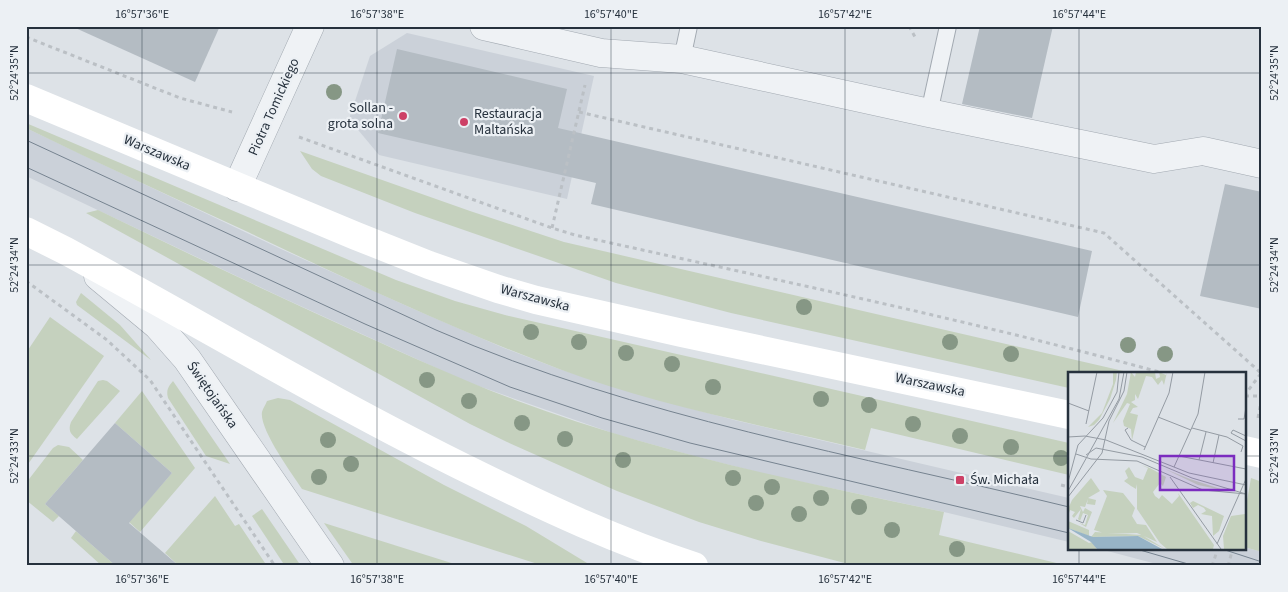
<svg xmlns="http://www.w3.org/2000/svg" width="1288" height="592" viewBox="0 0 1288 592" font-family="'Source Sans 3',sans-serif">
<rect width="100%" height="100%" fill="#dde2e7"/>
<!-- built -->
<g fill="#cbd1d9">
<path d="M407,33L594,76L567,199L379,155L349,119L370,56Z"/>
<path d="M26,128L281,249L409,307L504,348L559,369L674,404L734,420L1069,498V542L944,512L769,475L694,456L618,435L467,382L283,298L26,176Z"/>
<path d="M1244,547L1262,552V566H1164L1096,548H1244Z"/>
</g>
<!-- green -->
<g fill="#c5d1be">
<path d="M26,123L396,280L455,301L505,315L1069,443V475L871,428L865,450C764,426 656,405 559,369C453,329 350,281 248,232C174,198 100,164 26,128Z"/>
<path d="M300,151L470,211L564,242L1132,373H1069V388L731,313L616,283L415,213L321,176L312,169Z"/>
<path d="M98,210C185,252 272,294 361,334C412,357 462,380 515,400C654,452 800,482 944,512L939,535L1069,566H856L761,541L699,522L617,491L507,442L470,424L86,213Z"/>
<path d="M81,293L120,325L151,360L77,305L76,302Z"/>
<path d="M50,317L104,356L26,467V353Z"/>
<path d="M103,380L107,381L120,391L77,439C70,434 68,430 71,422L98,381Z"/>
<path d="M173,381L230,464L206,456L168,398C166,390 168,387 173,381Z"/>
<path d="M142,391L195,468L140,532L129,522L172,473L115,423Z"/>
<path d="M278,398L290,400L444,485L526,526L592,566H544L302,489C292,474 259,429 262,412C263,408 266,404 267,401Z"/>
<path d="M58,445L69,447L83,460L45,504L59,516L53,522L26,500V483L53,448Z"/>
<path d="M1251,478L1262,482V552L1244,547V518Z"/>
<path d="M215,496L235,526L239,524L267,566H179L165,553Z"/>
<path d="M262,509L301,566H285L252,516Z"/>
<path d="M324,523L461,566H354Z"/>
<path d="M76,531L116,566H102L71,538Z"/>
</g>
<!-- building -->
<g fill="#b4bcc3">
<path d="M71,26H220L195,82Z"/>
<path d="M980,26H1053L1032,118L962,104Z"/>
<path d="M397,49L567,89L558,128L1092,251L1078,317L591,204L596,183L378,133Z"/>
<path d="M1225,184L1262,192V309L1200,296Z"/>
<path d="M115,423L172,473L129,523L179,566H116L45,504Z"/>
</g>
<g fill="none" stroke-linecap="round" stroke-linejoin="round">
<!-- lane casing -->
<g stroke="#a2a9b1" stroke-width="18">
<g id="lane">
<path d="M682,59L689,26"/>
<path d="M929,113L948,26"/>
</g>
</g>
<!-- street casing -->
<g stroke="#a2a9b1" stroke-width="29">
<g id="street">
<path d="M484,26L601,53L682,59L929,113L1154,159L1203,151L1262,164"/>
<path d="M237,187L310,26"/>
<path d="M98,276L157,325L187,359L330,566"/>
</g>
</g>
<!-- path -->
<g stroke="#bbc0c5" stroke-width="3" stroke-dasharray="4 4" stroke-linecap="butt">
<path d="M909,26L915,37"/>
<path d="M26,37L180,98L232,112"/>
<path d="M579,112L1104,233L1261,373"/>
<path d="M299,137L552,228L575,235C772,279 969,320 1163,373"/>
<path d="M552,228L585,85"/>
<path d="M26,281L107,340L150,380L275,566"/>
<path d="M1244,396L1262,372"/>
<path d="M1245,396H1262"/>
<path d="M1258,418L1262,396"/>
<path d="M1061,485L1069,487"/>
<path d="M1212,566L1218,548"/>
<path d="M1228,566L1233,548"/>
</g>
<!-- lane -->
<use href="#lane" stroke="#eff2f5" stroke-width="16"/>
<!-- street -->
<use href="#street" stroke="#eff2f5" stroke-width="28"/>
<!-- secondary -->
<g stroke="#fff" stroke-width="28">
<path d="M26,98L356,236L429,265L498,289L536,300L682,333L1069,415"/>
<path d="M26,231L66,251C202,325 336,405 475,473C546,508 619,542 694,566"/>
<path d="M1244,450L1262,454"/>
</g>
<!-- tram -->
<g stroke="#768390" stroke-width="1">
<path d="M26,140L436,330C638,418 856,455 1069,507"/>
<path d="M26,167L365,324L510,387L602,418L690,443L1069,533"/>
<path d="M1133,548L1195,566"/>
<path d="M1219,548L1262,562"/>
</g>
</g>
<!-- trees -->
<g fill="#869785">
<circle cx="334" cy="92" r="8"/>
<circle cx="804" cy="307" r="8"/>
<circle cx="531" cy="332" r="8"/>
<circle cx="579" cy="342" r="8"/>
<circle cx="950" cy="342" r="8"/>
<circle cx="1128" cy="345" r="8"/>
<circle cx="626" cy="353" r="8"/>
<circle cx="1011" cy="354" r="8"/>
<circle cx="1165" cy="354" r="8"/>
<circle cx="672" cy="364" r="8"/>
<circle cx="427" cy="380" r="8"/>
<circle cx="713" cy="387" r="8"/>
<circle cx="821" cy="399" r="8"/>
<circle cx="469" cy="401" r="8"/>
<circle cx="869" cy="405" r="8"/>
<circle cx="522" cy="423" r="8"/>
<circle cx="913" cy="424" r="8"/>
<circle cx="960" cy="436" r="8"/>
<circle cx="565" cy="439" r="8"/>
<circle cx="328" cy="440" r="8"/>
<circle cx="1011" cy="447" r="8"/>
<circle cx="1061" cy="458" r="8"/>
<circle cx="623" cy="460" r="8"/>
<circle cx="351" cy="464" r="8"/>
<circle cx="319" cy="477" r="8"/>
<circle cx="733" cy="478" r="8"/>
<circle cx="772" cy="487" r="8"/>
<circle cx="821" cy="498" r="8"/>
<circle cx="756" cy="503" r="8"/>
<circle cx="859" cy="507" r="8"/>
<circle cx="799" cy="514" r="8"/>
<circle cx="892" cy="530" r="8"/>
<circle cx="957" cy="549" r="8"/>
</g>
<!-- ticks -->
<path fill="none" stroke="#26313d" stroke-width="1" stroke-opacity="0.45" d="M142,26V566M377,26V566M611,26V566M845,26V566M1079,26V373M26,73H1262M26,265H1262M26,456H1069M1244,456H1262M1079,548V566"/>
<!-- markers -->
<g fill="#cd4066" stroke="#ecf0f4" stroke-width="2">
<circle cx="403" cy="116" r="5"/>
<circle cx="464" cy="122" r="5"/>
<rect x="955" y="475" width="10" height="10" rx="2.5"/>
</g>
<g text-anchor="middle" dominant-baseline="central" stroke-width="4.5" stroke-linejoin="round" paint-order="stroke">
<!-- street labels -->
<g font-size="14" fill="#26313d" stroke="#ecf0f4">
<text transform="translate(274 107) rotate(-66)">Piotra Tomickiego</text>
<text transform="translate(157 153) rotate(23)">Warszawska</text>
<text transform="translate(535 298) rotate(15)">Warszawska</text>
<text transform="translate(930 385) rotate(12)">Warszawska</text>
<text transform="translate(212 395) rotate(55)">Świętojańska</text>
</g>
<!-- poi labels -->
<g font-size="14" fill="#26313d" stroke="#ecf0f4" text-anchor="start">
<text x="393" y="108" text-anchor="end">Sollan -<tspan x="393" dy="16">grota solna</tspan></text>
<text x="474" y="114">Restauracja<tspan x="474" dy="16">Maltańska</tspan></text>
<text x="970" y="480">Św. Michała</text>
</g>
</g>
<!-- overview -->
<g transform="translate(1068 372)">
<rect width="178" height="178" fill="#dde2e7"/>
<path d="M45,0H49L48,8L42,27L31,48L26,53L20,55L34,41L45,12ZM63,0L67,5L68,0H87L88,7L92,5L91,0L98,3L99,0L96,13L94,8L90,13L84,5L78,4L70,27L67,22V28L63,30L70,35L65,36L62,41L70,43L64,68L63,57L56,54L55,49L62,32L59,31L45,51L59,22ZM73,93L82,96L98,105L95,114L92,111L85,120L87,124L91,127L94,123L104,132L111,124L110,121L146,173L145,177H99L92,171L69,137V112L68,117L63,114L66,110L63,114L56,109L60,106L57,99L61,95L67,105L75,108L80,96ZM97,97L122,107L159,119L130,113ZM23,106L32,119L20,126L28,128L27,133L19,132L20,127L17,135L12,134L15,140L17,136L24,140L18,155L11,151L17,153L20,143L15,141L12,149L10,147L13,137L6,146L4,144L7,140L2,138L0,144V137L4,128L10,130L4,128ZM35,118L55,121L67,136L64,144L69,152L78,153L89,170L69,161L39,162L26,158L39,124ZM125,129L156,144L151,159L145,164L144,144L133,142L138,139L136,136L130,133L125,136L122,131ZM177,142V177H156L155,164L163,144ZM0,149L21,158V164L0,156ZM0,159L21,171L24,170L29,177H0ZM27,160L74,163L97,177L70,164L23,165Z" fill="#c5d1be"/>
<path d="M0,156L25,165L70,164L94,177H29L23,170Z" fill="#97b4c7"/>
<path fill="none" stroke="#949ba3" stroke-width="1" d="M0,31L21,39M90,45L123,58M170,47H176L178,35M18,52L29,0M60,56L57,58L63,68L77,75M124,56L159,65L175,74L173,80M17,64L38,68L121,101L178,113M178,64L165,58L163,61L178,69M0,65L17,64M76,78L101,21L105,0M8,82L23,87L69,89L135,118L178,122M18,83L28,76L74,85L124,106L178,122M111,84L178,97M131,88L138,60M145,91L151,63M106,95L130,42L137,0M102,105L153,177M0,110L10,73L35,46L49,20L51,0M0,119L51,27L56,0M0,125L34,81L41,49L56,19L59,0M8,148L15,151L18,143M149,172L178,107"/>
<path fill="#7b2cbf" fill-opacity="0.15" stroke="#7b2cbf" stroke-width="2.5" d="M92,84H166V118H92Z"/>
<rect width="178" height="178" fill="none" stroke="#26313d" stroke-width="2.5"/>
</g>
<!-- border -->
<rect width="1288" height="592" fill="none" stroke="#ecf0f4" stroke-width="55"/>
<rect x="28" y="28" width="1232" height="536" fill="none" stroke="#26313d" stroke-width="2"/>
<g font-size="12" text-anchor="middle" fill="#26313d">
<text x="142" y="18">16°57'36"E</text>
<text x="377" y="18">16°57'38"E</text>
<text x="611" y="18">16°57'40"E</text>
<text x="845" y="18">16°57'42"E</text>
<text x="1079" y="18">16°57'44"E</text>
<text transform="translate(14 73) rotate(-90)" y="4">52°24'35"N</text>
<text transform="translate(1274 73) rotate(-90)" y="4">52°24'35"N</text>
<text transform="translate(14 265) rotate(-90)" y="4">52°24'34"N</text>
<text transform="translate(1274 265) rotate(-90)" y="4">52°24'34"N</text>
<text transform="translate(14 456) rotate(-90)" y="4">52°24'33"N</text>
<text transform="translate(1274 456) rotate(-90)" y="4">52°24'33"N</text>
<text x="142" y="583">16°57'36"E</text>
<text x="377" y="583">16°57'38"E</text>
<text x="611" y="583">16°57'40"E</text>
<text x="845" y="583">16°57'42"E</text>
<text x="1079" y="583">16°57'44"E</text>
</g>
</svg>
